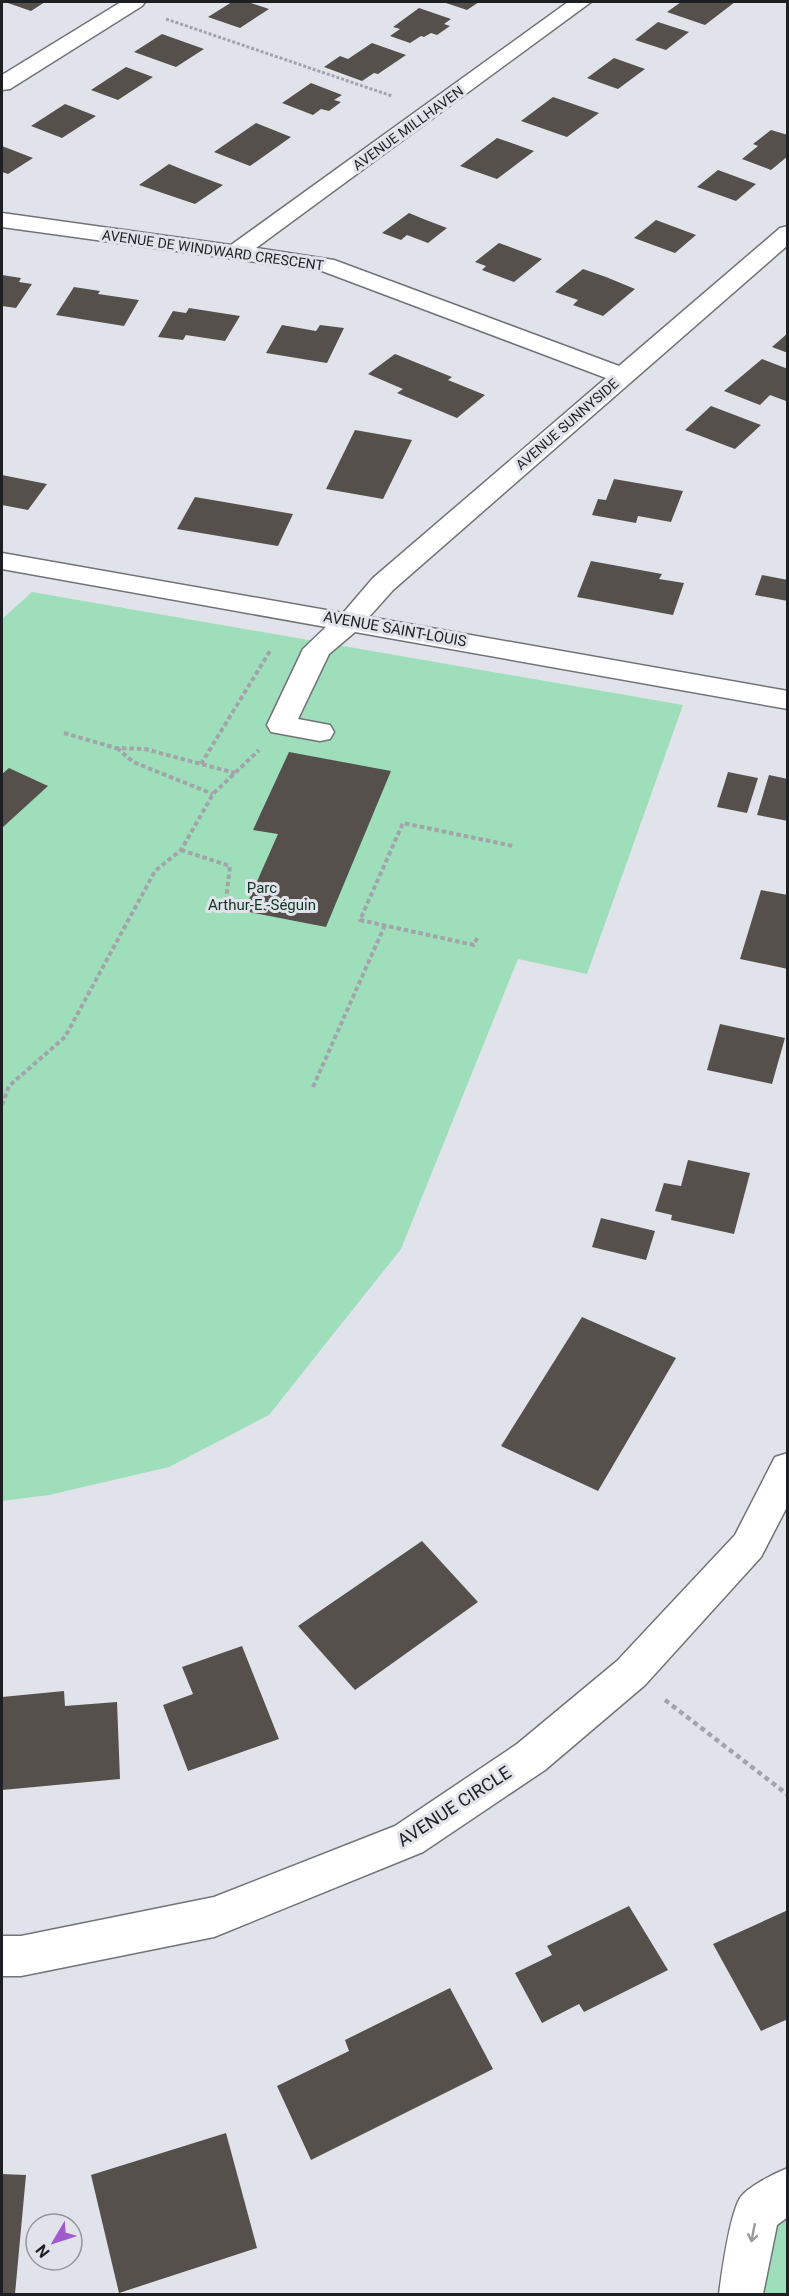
<svg xmlns="http://www.w3.org/2000/svg" width="789" height="2296" viewBox="0 0 789 2296" font-family="Roboto,sans-serif">
<rect width="100%" height="100%" fill="#e1e3ea"/>
<!-- green -->
<g fill="#9fdebb">
<path d="M32,592L683,705L587,974L518,959L401,1249L269,1415L169,1467L49,1495L2,1501V619Z"/>
<path d="M787,2190V2294H741L757,2212Z"/>
</g>
<!-- building -->
<g fill="#56504d">
<path d="M5,2H45L31,11Z"/>
<path d="M232,2H248L269,9L240,28L208,17Z"/>
<path d="M443,2H479L467,10Z"/>
<path d="M681,2H735L705,25L667,12Z"/>
<path d="M419,8L451,19L444,24L450,26L437,35L431,33L424,37L421,36L410,43L390,36L400,29L393,27Z"/>
<path d="M658,22L689,32L666,50L635,40Z"/>
<path d="M162,34L204,49L176,67L134,52Z"/>
<path d="M372,43L406,55L378,74L374,73L362,81L324,67L340,56L348,59Z"/>
<path d="M614,58L645,69L618,89L587,78Z"/>
<path d="M126,67L153,77L118,100L91,90Z"/>
<path d="M311,83L342,95L334,100L341,102L329,111L321,109L313,115L282,103Z"/>
<path d="M553,97L599,113L567,137L521,121Z"/>
<path d="M65,104L96,116L62,138L31,126Z"/>
<path d="M256,123L291,137L250,166L214,152Z"/>
<path d="M771,130L788,135V156L771,170L742,159L758,146L753,144Z"/>
<path d="M497,138L534,151L497,179L460,166Z"/>
<path d="M2,146L33,158L8,174L2,172Z"/>
<path d="M169,164L191,173L223,185L195,204L139,185Z"/>
<path d="M718,170L756,184L736,201L697,187Z"/>
<path d="M409,213L426,220L447,228L428,243L407,235L401,240L382,233Z"/>
<path d="M656,220L696,235L675,253L634,238Z"/>
<path d="M499,243L510,247L542,259L514,282L482,270L486,266L475,262Z"/>
<path d="M583,269L606,277L635,289L603,316L573,305L578,300L555,292Z"/>
<path d="M2,275L21,278L19,282L32,284L16,308L2,306Z"/>
<path d="M74,287L100,291L98,294L139,300L124,326L56,315Z"/>
<path d="M189,308L240,316L225,341L186,335L183,340L158,337L173,311L186,313Z"/>
<path d="M282,325L316,331L320,325L344,328L327,363L266,353Z"/>
<path d="M788,333V353L772,347Z"/>
<path d="M395,354L452,377L448,380L485,395L457,418L397,393L403,389L368,374Z"/>
<path d="M762,359L788,369L786,401L770,395L760,405L724,391Z"/>
<path d="M711,406L761,425L735,449L685,430Z"/>
<path d="M355,430L412,440L383,499L326,489Z"/>
<path d="M2,475L47,484L28,510L2,505Z"/>
<path d="M614,479L683,491L671,522L638,516L636,523L592,515L598,499L606,500Z"/>
<path d="M195,497L293,514L278,546L177,529Z"/>
<path d="M591,561L662,574L659,579L684,583L673,615L577,597Z"/>
<path d="M762,575L788,580V601L755,595Z"/>
<path d="M289,752L391,771L326,927L244,911L278,834L253,830Z"/>
<path d="M9,768L48,786L2,828V774Z"/>
<path d="M728,772L758,778L747,813L717,807Z"/>
<path d="M769,775L788,779V821L757,815Z"/>
<path d="M761,890L788,895V969L740,959Z"/>
<path d="M720,1024L785,1038L772,1084L707,1070Z"/>
<path d="M688,1160L750,1173L734,1234L671,1220L672,1215L655,1211L664,1183L681,1186Z"/>
<path d="M601,1218L655,1231L646,1260L592,1247Z"/>
<path d="M582,1317L676,1358L598,1491L501,1446Z"/>
<path d="M422,1541L478,1602L355,1690L298,1626Z"/>
<path d="M242,1646L279,1739L188,1771L163,1705L193,1694L182,1667Z"/>
<path d="M64,1691L65,1706L117,1702L120,1779L2,1790V1697Z"/>
<path d="M629,1906L668,1970L584,2012L579,2004L542,2023L515,1973L552,1955L547,1946Z"/>
<path d="M788,1910V2019L761,2031L713,1944Z"/>
<path d="M450,1988L493,2069L311,2160L277,2086L349,2051L345,2040Z"/>
<path d="M226,2133L257,2248L119,2293L91,2175Z"/>
<path d="M2,2174L26,2175L15,2294H2Z"/>
</g>
<g fill="none" stroke-linecap="round" stroke-linejoin="round">
<!-- minor casing -->
<g stroke="#717379" stroke-width="3">
<g id="minor">
<path d="M121,2H145L142,6L10,89L2,90V75Z"/>
<path d="M568,2H591L256,248L334,260L619,366L780,228L788,226V245L393,590L369,617L788,691V709L355,632L329,654L298,719L330,725L334,732L330,739L320,741L271,732L267,725L303,649L326,627L2,569V553L343,613L373,578L606,378L322,271L2,227V213L231,245Z"/>
<path d="M788,1453V1505L761,1557L645,1685L545,1770L423,1852L214,1937L21,1976H2V1936H21L214,1897L395,1826L517,1744L617,1661L735,1535L775,1457Z"/>
<path d="M788,2168V2217L777,2225L763,2294H719C722,2272 729,2217 740,2198C747,2187 775,2173 788,2168Z"/>
</g>
</g>
<!-- path-far2 -->
<path stroke="#a2a4aa" stroke-width="3" stroke-dasharray="3 2" stroke-linecap="butt" d="M166,19L392,96"/>
<!-- path-far1 -->
<g stroke="#a2a4aa" stroke-width="4" stroke-dasharray="4.5 3" stroke-linecap="butt">
<path d="M64,733L116,748L145,749L235,773"/>
<path d="M117,748L133,762L213,794"/>
<path d="M201,764L270,651"/>
<path d="M181,850L230,866L225,909"/>
<path d="M477,938L474,945L360,920L403,823L513,846"/>
<path d="M313,1087L385,925"/>
<path d="M2,1105L9,1086L65,1037L155,871L181,850L213,794L259,750"/>
</g>
<!-- path -->
<path stroke="#a2a4aa" stroke-width="4.5" stroke-dasharray="5 4" stroke-linecap="butt" d="M665,1700L788,1795"/>
<!-- minor -->
<use href="#minor" fill="#fff" fill-rule="evenodd"/>
</g>
<!-- one-way arrows -->
<defs><path id="oneway-shaft" d="M-6 0H5M1.5-3L5.5 0L1.5 3" fill="none" stroke-width="1.6" stroke-linecap="round" stroke-linejoin="round" transform="scale(1.5)"/></defs>
<use stroke="#9a9a9c" href="#oneway-shaft" transform="translate(753 2233) rotate(101)"/>
<g text-anchor="middle" dominant-baseline="central" stroke-width="6" stroke-linejoin="round" paint-order="stroke">
<!-- far-street labels -->
<g font-size="14" fill="#1e1f22" stroke="#e1e3ea">
<text transform="translate(408 128) rotate(-36)">AVENUE MILLHAVEN</text>
<text transform="translate(213 250) rotate(8)">AVENUE DE WINDWARD CRESCENT</text>
<text transform="translate(567 424) rotate(-41)">AVENUE SUNNYSIDE</text>
</g>
<!-- street labels -->
<g font-size="15" fill="#1e1f22" stroke="#e1e3ea">
<text transform="translate(395 629) rotate(10)">AVENUE SAINT-LOUIS</text>
</g>
<!-- park labels -->
<g font-size="15" fill="#113423" stroke="#e1e3ea">
<text x="262" y="888">Parc<tspan x="262" dy="17">Arthur-E.-Séguin</tspan></text>
</g>
<!-- near-street labels -->
<g font-size="18" fill="#1e1f22" stroke="#e1e3ea">
<text transform="translate(454 1806) rotate(-33)">AVENUE CIRCLE</text>
</g>
</g>
<!-- border -->
<rect width="789" height="2296" fill="none" stroke="#1e1f22" stroke-width="6"/>
<!-- north arrow -->
<g transform="translate(54 2242) rotate(231)"><circle r="28" fill="#e1e3ea" stroke="#93959a" stroke-width="1.5"/>
<path d="M0-4.5L10 22L0 15L-10 22Z" fill="#a15ace"/>
<text y="-9" font-size="16" font-weight="bold" text-anchor="middle" fill="#1e1f22">N</text>
</g>
</svg>
